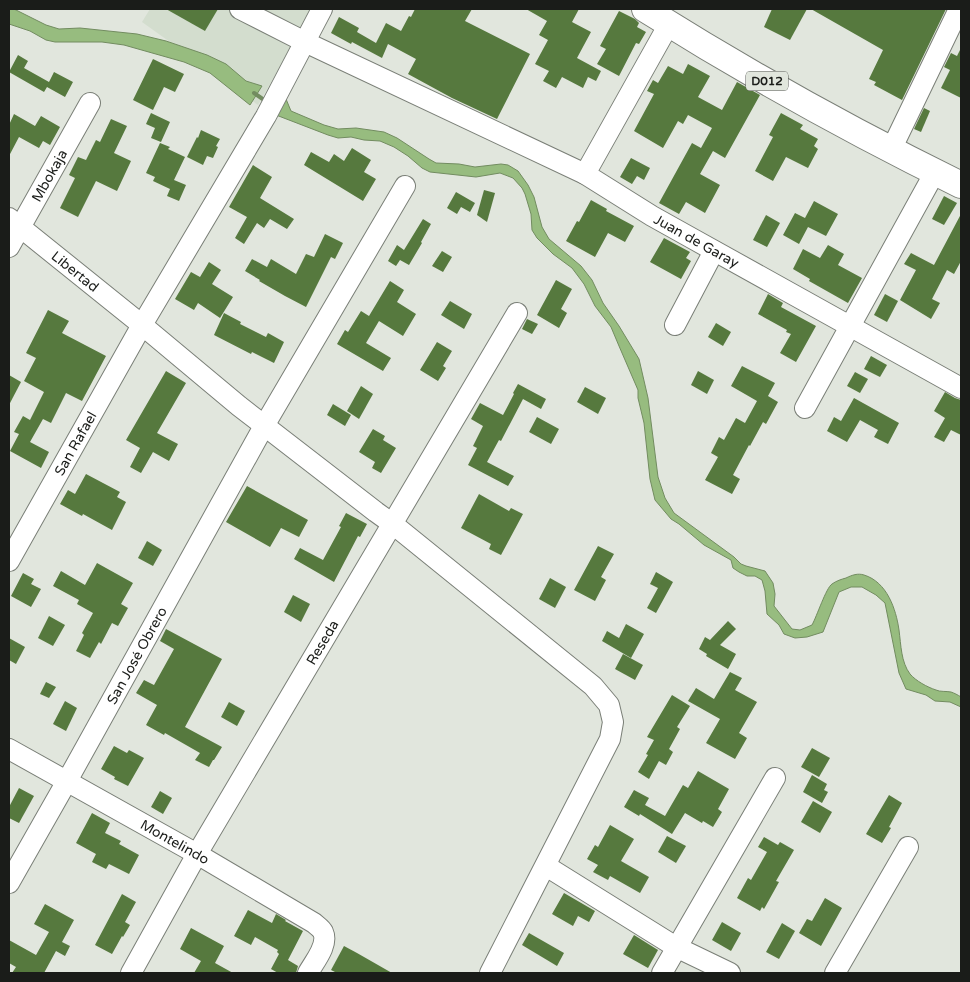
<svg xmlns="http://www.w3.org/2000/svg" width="970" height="982" viewBox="0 0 970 982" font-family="'Varela Round',sans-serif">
<rect width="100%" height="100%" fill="#e1e6dd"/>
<!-- built -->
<path fill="#d3ddce" d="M150,9H313L258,105L142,22Z"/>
<!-- water -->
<g fill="#97bc7f" stroke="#728c60">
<path d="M9,9H14L46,25L59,29L80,28L137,34L166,41L207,55L226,64L246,81L262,86L250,105L210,73L184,62L124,45L102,42H55L46,40L30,31L9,24Z"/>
<path d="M286,99L291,111L324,125L338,129L356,128L384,132L397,138L429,159L436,163L459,164L475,167L501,164L508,165L518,171L528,185L534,197L542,227L549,239L581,266L592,280L603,303L619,326L639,359L648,398L658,477L665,498L674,513L734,557L741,564L746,566L765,571L773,583L775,594L774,606L792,629L800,630L812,625C817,616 826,588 832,584C836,581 842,579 846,578C852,575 858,573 864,575C887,582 896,609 899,630C901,645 901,662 910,674C916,681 927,687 936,690C940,692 946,691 951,692C954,693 958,695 961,697V707L950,702L935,701L926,695L906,689L899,673L885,603L876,595L862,587H851L839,592L823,632L807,637L795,638L784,634L779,625L767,614L765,591L762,580L755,576H747L739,572L733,568L731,560L704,545L679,524L671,519L655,500L650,479L644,423L638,398V390L619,346L611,327L595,306L584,284L572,268L553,254L537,238L532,230L531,214L525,194L522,188L513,178L500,173L476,177L430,172L422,168L408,156L394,147L380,141L364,140L351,137L338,138L328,135L276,115Z"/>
</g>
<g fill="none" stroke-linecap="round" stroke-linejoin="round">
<!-- stream -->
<path stroke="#728c60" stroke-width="4" d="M254,93L267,102"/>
</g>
<!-- building -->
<g fill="#56793e">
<path d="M166,9H218L205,31Z"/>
<path d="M415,9H472L465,21L530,54L497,119L452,98L408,74L416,59L388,44L382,58L352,42L351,44L331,33L339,17L359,28L357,32L376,43L386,23L401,31L409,16L411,17Z"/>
<path d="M526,9H579L572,22L591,32L577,58L601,71L596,81L588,77L583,88L562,77L556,88L543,81L549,71L535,64L548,40L539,35L547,21Z"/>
<path d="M772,9H807L790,40L764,27Z"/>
<path d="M811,9H946L902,100L874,85L876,82L869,79L883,50Z"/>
<path d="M619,11L635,19L639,23L637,27L646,32L639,44L636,43L619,76L597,64L606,49L600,46Z"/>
<path d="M961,48V98L941,88L950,70L944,67L951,53L957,56Z"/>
<path d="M18,55L28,61L24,68L49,82L54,72L73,82L65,97L47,87L44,92L9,72Z"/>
<path d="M153,59L184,74L175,92L164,87L153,110L133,100Z"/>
<path d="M688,64L710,76L698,97L722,110L737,82L760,95L725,158L713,151L700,174L720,185L705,213L686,202L679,214L659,203L692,143L701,148L712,128L688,115L683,124L678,121L663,148L634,131L654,94L647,91L653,80L658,83L668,66L683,74Z"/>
<path d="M924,108L930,111L921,132L914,129Z"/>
<path d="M151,113L170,122L161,142L151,138L155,128L146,124Z"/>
<path d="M781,113L803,125L800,129L818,139L814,146L818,149L808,168L786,157L773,181L755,171L773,137L769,135Z"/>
<path d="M14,114L35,126L41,116L60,127L50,145L43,141L39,148L19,137L9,156V125Z"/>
<path d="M111,119L127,126L114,153L131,161L117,191L96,181L78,217L60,208L75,178L69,175L78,157L86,160L96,140L100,142Z"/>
<path d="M201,130L220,139L216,146L218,147L213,158L207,156L203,165L187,157L197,137L198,138Z"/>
<path d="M160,143L170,147L168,149L185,157L174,180L186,185L179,201L167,196L170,189L153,181L155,177L146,173Z"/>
<path d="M352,148L371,160L364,172L376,179L363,201L304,165L311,152L329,162L334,154L344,161Z"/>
<path d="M631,158L650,168L644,180L637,176L632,184L620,177Z"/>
<path d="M253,165L272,177L260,198L294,219L287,229L270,219L264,228L257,223L244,244L235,238L247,217L229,207Z"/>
<path d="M484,190L495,193L487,222L477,215Z"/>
<path d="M456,192L475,203L470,212L461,207L457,214L447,208Z"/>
<path d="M944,196L957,203L944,225L932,219Z"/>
<path d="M591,200L607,209L606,211L634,226L625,242L608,233L595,257L566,241L577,221L579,222Z"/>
<path d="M814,201L838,214L826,236L808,227L799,244L783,235L795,213L805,218Z"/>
<path d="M961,214V261L954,274L947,270L932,299L940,303L931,319L900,300L916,270L904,264L911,253L934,265Z"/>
<path d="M766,215L780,223L767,247L753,240Z"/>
<path d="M423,219L431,224L421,242L422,243L409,265L400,260L396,266L388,261L397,245L404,250Z"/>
<path d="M325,234L343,243L335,259L331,257L306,307L285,296L259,281L260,280L245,271L252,259L267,267L271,259L296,274L306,254L314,257Z"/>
<path d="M664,238L690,252L686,258L691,261L681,279L650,262Z"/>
<path d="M828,245L844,254L838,265L862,278L848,303L809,281L810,279L793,269L803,249L820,258Z"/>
<path d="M442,251L452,257L443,272L432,266Z"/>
<path d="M209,262L221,270L212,284L233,297L220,318L198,303L194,310L175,299L191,272L200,277Z"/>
<path d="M556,280L572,289L561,309L567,313L559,328L537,315Z"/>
<path d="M390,281L404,290L397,302L416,314L403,336L379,321L366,343L391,358L383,371L337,344L345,330L348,332L361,311L369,316Z"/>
<path d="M768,294L783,303L781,307L816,326L796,362L780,353L791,334L786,332L787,330L758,314Z"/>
<path d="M885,294L898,301L887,322L874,315Z"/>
<path d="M450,301L472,314L464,329L441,315Z"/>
<path d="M48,310L69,321L62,333L106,356L82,401L66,393L51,423L43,419L30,442L49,452L41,468L10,451L19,434L14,432L23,416L30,420L44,392L24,381L36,358L26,353Z"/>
<path d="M224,313L241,322L240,324L266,337L268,333L284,342L274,363L252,352L251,354L214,335Z"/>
<path d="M527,319L538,324L532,334L522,329Z"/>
<path d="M716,323L731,332L723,346L708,337Z"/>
<path d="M437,342L452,351L443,366L446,368L438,381L420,370Z"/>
<path d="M871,356L887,365L880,377L864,369Z"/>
<path d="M742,366L775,383L768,396L778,402L766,424L763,422L750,446L749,445L733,475L740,479L732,494L705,480L718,457L711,453L719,437L724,440L736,418L745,423L757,401L731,386Z"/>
<path d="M166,371L186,383L157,433L178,444L169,461L153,452L141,473L130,467L140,448L126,440Z"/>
<path d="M698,371L714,380L707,394L691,385Z"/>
<path d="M855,372L868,379L860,393L847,386Z"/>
<path d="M9,375L21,382L9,405Z"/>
<path d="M518,384L546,399L541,409L523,399L501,441L499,440L487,462L514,476L508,486L468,465L477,448L473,446L483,426L471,419L480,403L503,415L514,394L513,393Z"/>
<path d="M361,386L373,394L359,419L347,411Z"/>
<path d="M585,387L606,398L598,414L577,402Z"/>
<path d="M945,392L955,398L961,400V435L951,430L944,442L934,437L945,418L934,411Z"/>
<path d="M854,398L899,423L888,444L874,437L878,430L860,420L847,442L827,431L834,417L841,421Z"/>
<path d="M333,404L351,415L345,426L327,415Z"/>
<path d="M537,417L559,429L551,444L529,432Z"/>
<path d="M373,429L385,436L383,440L396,448L381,473L372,468L375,462L359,452Z"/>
<path d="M86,474L120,492L117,497L126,502L112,530L83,514L82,516L60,504L68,490L75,494Z"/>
<path d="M247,486L308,520L299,537L281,528L270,547L226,522Z"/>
<path d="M479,494L509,511L511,508L523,514L501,555L489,549L491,544L461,528Z"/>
<path d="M346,513L367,524L360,537L358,536L334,582L294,559L300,548L323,560L341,527L339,526Z"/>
<path d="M147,541L162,550L153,566L138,558Z"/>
<path d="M598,546L614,554L601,577L606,580L595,601L574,590Z"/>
<path d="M97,563L133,583L121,604L128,608L118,626L112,623L101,644L99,642L90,658L76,651L84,635L82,633L93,613L77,604L79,600L53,586L61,571L85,585Z"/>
<path d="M656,572L673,582L656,613L647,608L658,588L650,584Z"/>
<path d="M23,573L34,579L31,584L41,589L31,607L11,596Z"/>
<path d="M550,578L566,587L555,608L539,599Z"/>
<path d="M293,595L310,604L301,622L284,612Z"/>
<path d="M49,616L65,625L53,646L38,638Z"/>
<path d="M728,621L736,629L720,645L736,654L728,669L706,656L707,654L699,649L705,637L710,640Z"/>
<path d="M626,624L644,634L631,658L602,641L607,631L619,638Z"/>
<path d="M166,629L222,659L185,727L222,747L214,760H213L209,767L195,760L200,753L165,733L164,735L146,725L157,705L136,693L144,680L154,685L174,649L160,641Z"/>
<path d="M9,638L25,647L16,664L9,660Z"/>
<path d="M623,654L643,665L635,680L615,669Z"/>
<path d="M730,672L742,678L735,690L757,702L739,733L747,738L735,759L706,743L720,719L688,701L696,688L714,699Z"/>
<path d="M46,682L56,687L49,698L40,694Z"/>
<path d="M672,695L690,706L677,727L680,729L669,749L673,752L666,765L659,761L649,779L638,772L648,755L646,754L654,740L647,737Z"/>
<path d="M65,701L77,708L66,731L53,724Z"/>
<path d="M229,702L245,711L237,726L221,717Z"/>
<path d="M114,746L127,753L129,750L144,758L128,786L114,779L115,777L101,769Z"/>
<path d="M812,748L830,758L819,777L801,767Z"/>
<path d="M698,771L729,789L718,809L722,812L713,827L703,821L702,823L685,813L672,834L640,814L639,816L624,807L634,790L649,798L645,805L665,816L683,785L688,788Z"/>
<path d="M812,775L827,784L824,790L828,792L822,803L803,792Z"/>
<path d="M19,788L34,796L19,823L9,818V807Z"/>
<path d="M160,791L172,798L163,814L151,807Z"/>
<path d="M889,795L902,803L889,827L891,828L882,843L866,834Z"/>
<path d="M813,801L832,812L820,833L801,822Z"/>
<path d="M92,813L110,823L105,833L121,841L119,844L139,855L129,874L109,864L106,869L92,862L96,854L76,843Z"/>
<path d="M610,825L634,839L621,861L649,877L640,893L610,876L608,880L593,872L598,865L587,859L595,845L598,847Z"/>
<path d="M667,836L686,846L676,863L658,852Z"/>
<path d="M764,837L778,845L780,842L794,850L776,881L779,882L764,909L762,907L760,911L737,898L748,878L751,880L767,852L758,847Z"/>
<path d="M564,893L595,911L589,922L578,916L573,926L552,914Z"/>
<path d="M122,894L136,902L125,922L130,925L123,937L122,936L112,954L95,945Z"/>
<path d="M825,898L842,908L821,946L799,933L807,919L812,921Z"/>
<path d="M45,904L74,920L62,942L70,946L65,956L56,951L44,973H12L16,967L9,963V940L36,955L49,932L34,924Z"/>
<path d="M248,910L272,923L276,914L286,920L285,921L303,931L288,960L298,966L296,973H278L271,969L279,954L277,952L278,950L255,937L251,945L234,936Z"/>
<path d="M722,922L741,933L731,951L712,940Z"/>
<path d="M782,923L795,931L779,959L766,952Z"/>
<path d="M191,928L224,946L215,963L233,973H194L201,961L180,949Z"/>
<path d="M529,933L564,953L557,966L522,945Z"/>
<path d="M634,935L658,950L648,968L623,954Z"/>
<path d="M344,946L357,953L392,973H337L331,970Z"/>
</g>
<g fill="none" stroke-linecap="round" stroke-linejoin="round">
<!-- minor casing -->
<g stroke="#7a7f77" stroke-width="22">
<g id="minor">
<path d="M240,9L305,42L585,174"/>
<path id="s1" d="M669,24L585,174L652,216L695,240L961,388"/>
<path d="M891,150L959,9"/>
<path id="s2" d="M9,218L142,325L239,406L376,512L394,525L593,686L609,705L613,722L610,739L490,973"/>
<path id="s3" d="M9,247L90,103"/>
<path d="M675,325L714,251"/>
<path d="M805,408L935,172"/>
<path id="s4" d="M9,561L142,325L266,116L322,9"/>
<path id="s5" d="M9,749L197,854L314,923C317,926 321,928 323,932C329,945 314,962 308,973"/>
<path d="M546,866L676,947L730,973"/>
<path id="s6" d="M9,883L67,781L264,426L405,186"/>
<path id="s7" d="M131,973L197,854L517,313"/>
<path d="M662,973L775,778"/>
<path d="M835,973L908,847"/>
</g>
</g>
<!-- major casing -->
<g stroke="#7a7f77" stroke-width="28">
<path id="major" d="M645,9C747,73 853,132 961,185"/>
</g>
<!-- minor -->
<use href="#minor" stroke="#fff" stroke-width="20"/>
<!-- major -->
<use href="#major" stroke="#fff" stroke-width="26"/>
</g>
<g text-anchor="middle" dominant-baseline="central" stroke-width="4.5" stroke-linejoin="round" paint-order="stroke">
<!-- shield labels -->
<rect fill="#e1e6dd" stroke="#565954" stroke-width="1" x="746" y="71.5" width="42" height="19" rx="4"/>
<g font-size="12" font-weight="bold" fill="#1a1c19">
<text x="767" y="81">D012</text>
</g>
<!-- street labels -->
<g font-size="14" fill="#1a1c19" stroke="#e1e6dd">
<text stroke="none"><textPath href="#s3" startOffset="82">Mbokaja</textPath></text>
<text stroke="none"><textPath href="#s1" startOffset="302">Juan de Garay</textPath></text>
<text stroke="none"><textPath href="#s2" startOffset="85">Libertad</textPath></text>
<text stroke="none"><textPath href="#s4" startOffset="135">San Rafael</textPath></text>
<text stroke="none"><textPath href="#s7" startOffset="382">Reseda</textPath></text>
<text stroke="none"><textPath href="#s6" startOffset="261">San José Obrero</textPath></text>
<text stroke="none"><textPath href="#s5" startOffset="190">Montelindo</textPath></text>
</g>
</g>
<!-- border -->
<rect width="970" height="982" fill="none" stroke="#1a1c19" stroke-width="20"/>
</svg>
